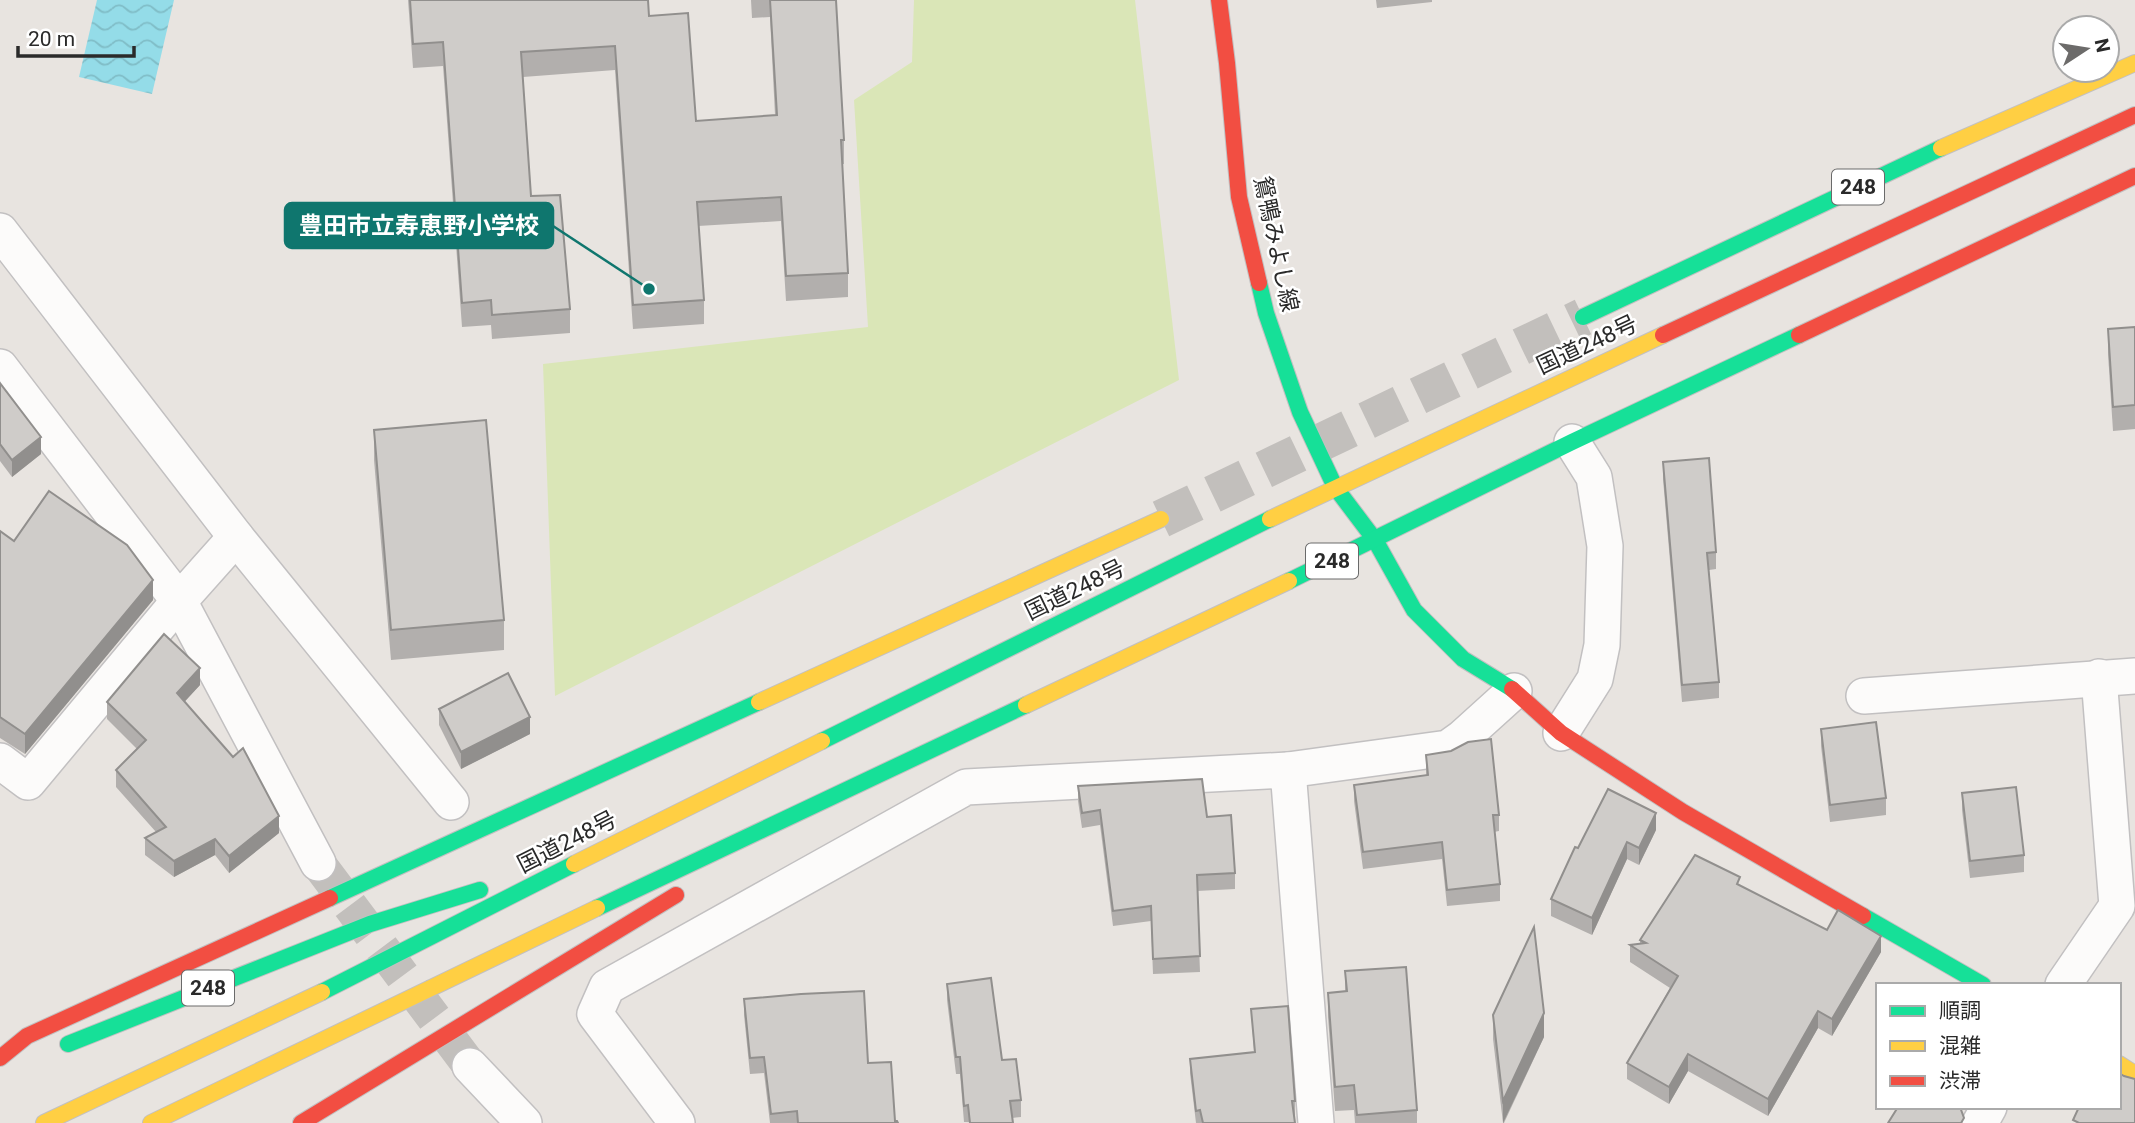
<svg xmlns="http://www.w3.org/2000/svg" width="2135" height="1123" viewBox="0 0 2135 1123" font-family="Roboto,'Noto Sans JP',sans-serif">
<defs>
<pattern id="water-waves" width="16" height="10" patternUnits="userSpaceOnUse" patternTransform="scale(1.75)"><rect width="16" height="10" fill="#94dce8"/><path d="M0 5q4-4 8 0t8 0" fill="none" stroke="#80bdc7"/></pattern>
</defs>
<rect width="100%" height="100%" fill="#e8e4e0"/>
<!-- pitch -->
<path fill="#dae6b7" d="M914,0H1135L1179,380L555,696L543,364L868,327L854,100L912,62Z"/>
<!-- water -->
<path fill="url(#water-waves)" d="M97,0H174L152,94L79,77Z"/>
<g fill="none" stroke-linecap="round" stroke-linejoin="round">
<!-- street-tunnel -->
<path stroke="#c2bfbc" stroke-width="35" stroke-dasharray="35 18" stroke-linecap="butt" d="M318,863L470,1066"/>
<!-- highway-tunnel -->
<path stroke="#c2bfbc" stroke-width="38" stroke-dasharray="38 19" stroke-linecap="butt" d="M1161,519L1583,317"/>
<!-- street casing -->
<g stroke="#c2c0c1" stroke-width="38">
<g id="street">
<path d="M0,231L236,537L451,802"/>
<path d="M0,367L179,601L318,863"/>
<path d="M1864,696L2135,676"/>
<path d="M1561,733L1595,679L1602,645L1605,546L1594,477L1572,442"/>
<path d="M0,761L28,782L179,601L236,537"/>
<path d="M2063,985L2117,906L2099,677"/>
<path d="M470,1066L524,1123"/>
<path d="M677,1123L595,1014L607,987L966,787L1288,770"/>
<path d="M1316,1123L1288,770L1448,748L1462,738L1514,691"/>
<path d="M1980,1123L1989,1107"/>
</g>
</g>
<!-- fast casing -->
<g stroke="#c2c0c1" stroke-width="18">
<g id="fast">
<path d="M1259,283L1266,313L1300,412L1335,487L1375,540L1414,610L1463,659L1512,689"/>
<path d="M1583,317L1941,148"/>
<path d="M1289,581L1572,442L1799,335"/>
<path d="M822,741L1270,519"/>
<path d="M330,898L759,702"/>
<path d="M597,908L1026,705"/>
<path d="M1863,916L1983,985"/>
<path d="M322,992L574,864"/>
<path d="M68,1044L370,924L480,890"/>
</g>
</g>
<!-- slow casing -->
<g stroke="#c2c0c1" stroke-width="18">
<g id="slow">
<path d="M1941,148L2135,63"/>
<path d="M1270,519L1663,335"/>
<path d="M759,702L1161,519"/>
<path d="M1026,705L1289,581"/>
<path d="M574,864L822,741"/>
<path d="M2119,1064L2135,1074"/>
<path d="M44,1123L322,992"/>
<path d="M151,1123L597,908"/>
</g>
</g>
<!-- jam casing -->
<g stroke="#c2c0c1" stroke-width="18">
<g id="jam">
<path d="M1219,0L1227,63L1239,197L1259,283"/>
<path d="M1663,335L2135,115"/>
<path d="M1799,335L2135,176"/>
<path d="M1512,689L1561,733L1683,812L1863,916"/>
<path d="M0,1058L27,1036L330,898"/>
<path d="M301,1123L676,895"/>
</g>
</g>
<!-- street -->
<use href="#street" stroke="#fcfbfa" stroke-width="35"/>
<!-- fast -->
<use href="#fast" stroke="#16e098" stroke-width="16"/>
<!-- slow -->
<use href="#slow" stroke="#ffcf43" stroke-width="16"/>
<!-- jam -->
<use href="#jam" stroke="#f24e42" stroke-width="16"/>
</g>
<!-- wall -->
<g fill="#b2afad">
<path d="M408,0H648L649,16L696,121L775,115L770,17L752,18L751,0H836L844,140V164H842L848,273V297L786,301L781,221L698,226L704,300V324L633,329L615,70L523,77L531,196L570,309V333L492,339L491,325L462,327L443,66L413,68Z"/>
<path d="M1376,0H1432V2L1377,8Z"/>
<path d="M2135,327V429L2113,431L2108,354V329Z"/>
<path d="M0,383L41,454L12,477L0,461Z"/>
<path d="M374,430L504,620V650L391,660L374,460Z"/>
<path d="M1663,462L1716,552V569L1709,570L1719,682V698L1682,702L1663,479Z"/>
<path d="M0,531L14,541L153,600L25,754L0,738Z"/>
<path d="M200,685L184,702L279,833L229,873L215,855L174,877L145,855V838L156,832L116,787V770L137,749L107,719V702Z"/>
<path d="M439,709L530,734L461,769L439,725Z"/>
<path d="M1821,729L1886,798V815L1830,822L1821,746Z"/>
<path d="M1426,755L1499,815V831L1494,832L1500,884V901L1447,906L1442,859L1363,869L1354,801V785L1426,775Z"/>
<path d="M1078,786L1207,817L1235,873V889L1197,891L1200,972L1153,974L1151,921L1113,926L1100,825L1082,828L1078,801Z"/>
<path d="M1962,793L2024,855V872L1970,878L1962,810Z"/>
<path d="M1656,830L1639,865L1627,859L1592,935L1551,916V899L1578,848Z"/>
<path d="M1740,886L1827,930L1881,952L1832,1036L1818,1028L1768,1116L1688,1071L1669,1104L1627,1079V1063L1670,988L1630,962V945L1640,944V940Z"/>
<path d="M1345,971L1417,1110V1123H1355L1354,1110L1335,1111L1328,1017V993L1345,992Z"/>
<path d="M947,984L1002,1060L1021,1100V1117L1012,1118L1013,1123L964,1122L960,1074H956L947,1000Z"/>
<path d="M744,999L868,1063L895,1121L898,1123H770L764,1073L750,1074L744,1015Z"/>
<path d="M1251,1009L1295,1101V1115H1294L1295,1123H1196L1190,1073V1059L1254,1052Z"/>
<path d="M1493,1015L1544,1037L1504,1123H1503L1493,1039Z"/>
</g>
<!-- shaded-wall -->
<g fill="#918f8d">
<path d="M41,437V454L12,477V460Z"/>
<path d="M153,580V600L25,754V734Z"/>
<path d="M200,668V685L177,710V693Z"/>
<path d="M530,717V734L461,769V752Z"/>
<path d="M1656,813V830L1639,865V848Z"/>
<path d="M279,816V833L229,873V856Z"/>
<path d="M215,839V855L174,877V861Z"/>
<path d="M1627,842V859L1592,935V918Z"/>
<path d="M1881,936V952L1832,1036V1019Z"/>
<path d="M1818,1011V1028L1768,1116V1099Z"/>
<path d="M1544,1013V1037L1503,1123V1101Z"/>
<path d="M1688,1054V1071L1669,1104V1087Z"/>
</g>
<!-- building -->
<g fill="#cfccc9" stroke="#918f8d" stroke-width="2">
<path d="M410,0H648L649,16L688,13L696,121L777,115L770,0H836L844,140H841L848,273L786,276L781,197L697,202L704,300L633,305L615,46L521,52L531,196L560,195L570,309L492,315L491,300L462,303L443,42L413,44Z"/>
<path d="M2135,327V405L2113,407L2108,329Z"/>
<path d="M0,383L41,437L12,460L0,444Z"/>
<path d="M486,420L504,620L391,630L374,430Z"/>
<path d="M1709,458L1716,552L1707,553L1719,682L1682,685L1663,462Z"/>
<path d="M49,491L127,545L153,580L25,734L0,717V531L14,541Z"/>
<path d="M164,634L200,668L177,693L233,757L243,748L279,816L229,856L215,839L174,861L145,838L166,827L116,770L146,740L107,702Z"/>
<path d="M508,673L530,717L461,752L439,709Z"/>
<path d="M1876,722L1886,798L1830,805L1821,729Z"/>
<path d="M1491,739L1499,815H1493L1500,884L1447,890L1442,842L1363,852L1354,785L1428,775L1426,755L1451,751L1468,742Z"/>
<path d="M1202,779L1207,817L1231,815L1235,873L1197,875L1200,956L1153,959L1151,906L1113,911L1100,810L1082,813L1078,786Z"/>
<path d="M2016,787L2024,855L1970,861L1962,793Z"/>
<path d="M1608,789L1656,813L1639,848L1627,842L1592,918L1551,899L1575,847L1578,848Z"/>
<path d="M1695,855L1740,877L1737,884L1827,930L1838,910L1881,936L1832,1019L1818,1011L1768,1099L1688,1054L1669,1087L1627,1063L1678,976L1630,945L1646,943L1640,940Z"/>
<path d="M1534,927L1544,1013L1503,1101L1493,1015Z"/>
<path d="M1406,967L1417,1110L1357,1115L1354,1085L1335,1087L1328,993L1347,991L1345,971Z"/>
<path d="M991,978L1002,1060L1016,1059L1021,1100L1010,1101L1013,1123H970L968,1105L964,1106L960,1057H956L947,984Z"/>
<path d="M864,991L868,1063L891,1062L895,1121H897L898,1123H798L797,1111L771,1114L764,1057L750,1058L744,999L801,994Z"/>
<path d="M1288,1006L1295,1101H1292L1295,1123H1203L1200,1110L1196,1111L1190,1059L1255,1052L1251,1009Z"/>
<path d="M2119,1073L2124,1076L2135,1079V1123H2079L2073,1120L2079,1107H2119Z"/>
<path d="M1898,1107H1960L1964,1118L1961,1123H1888Z"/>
</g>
<g text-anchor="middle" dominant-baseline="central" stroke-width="5" stroke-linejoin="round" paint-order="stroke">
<!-- shield labels -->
<g fill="#fff" stroke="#6a6a6a" stroke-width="2">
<rect x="1832" y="169.5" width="52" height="35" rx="5"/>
<rect x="1306" y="543.5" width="52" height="35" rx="5"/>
<rect x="182" y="970.5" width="52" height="35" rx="5"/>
</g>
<g font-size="21" font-weight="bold" fill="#2a2a2a">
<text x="1858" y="187">248</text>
<text x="1332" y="561">248</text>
<text x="208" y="988">248</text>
</g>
<!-- street labels -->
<g font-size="23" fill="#2a2a2a" stroke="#fff">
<text transform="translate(1276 244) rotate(78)">鴛鴨みよし線</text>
<text transform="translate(1587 345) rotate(-25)">国道248号</text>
<text transform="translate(1075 590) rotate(-26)">国道248号</text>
<text transform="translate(567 842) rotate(-27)">国道248号</text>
</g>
</g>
<!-- callouts -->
<path fill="none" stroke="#0f766e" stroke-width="2.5" d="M649 289L553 226"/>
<circle fill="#0f766e" stroke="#fff" stroke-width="2.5" cx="649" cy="289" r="7"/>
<rect fill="#0f766e" stroke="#0f766e" stroke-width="2.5" x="285" y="203" width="268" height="45" rx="7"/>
<g font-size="24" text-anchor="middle" font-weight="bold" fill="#fff">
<text x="419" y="234">豊田市立寿恵野小学校</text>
</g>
<!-- legend -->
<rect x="1876" y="983" width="245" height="126" fill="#ffffff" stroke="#aaaaaa" stroke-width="2"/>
<rect x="1890" y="1006" width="35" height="10" fill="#16e098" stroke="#aaaaaa" stroke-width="2"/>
<text x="1939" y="1018" font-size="21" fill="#2a2a2a">順調</text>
<rect x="1890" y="1041" width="35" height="10" fill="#ffcf43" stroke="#aaaaaa" stroke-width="2"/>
<text x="1939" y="1053" font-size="21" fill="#2a2a2a">混雑</text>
<rect x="1890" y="1076" width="35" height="10" fill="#f24e42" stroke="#aaaaaa" stroke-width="2"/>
<text x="1939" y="1088" font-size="21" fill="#2a2a2a">渋滞</text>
<!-- north arrow -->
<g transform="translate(2086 49) rotate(78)"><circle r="33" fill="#ffffff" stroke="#aaaaaa" stroke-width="2"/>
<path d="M0-5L12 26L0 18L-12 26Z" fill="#6c6b6a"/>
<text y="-10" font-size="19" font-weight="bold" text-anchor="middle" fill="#2a2a2a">N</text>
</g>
<!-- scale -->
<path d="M18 46v10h116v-10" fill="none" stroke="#2a2a2a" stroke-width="3.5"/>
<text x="28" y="46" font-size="21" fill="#2a2a2a" stroke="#ffffff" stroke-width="5" paint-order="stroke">20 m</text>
</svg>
